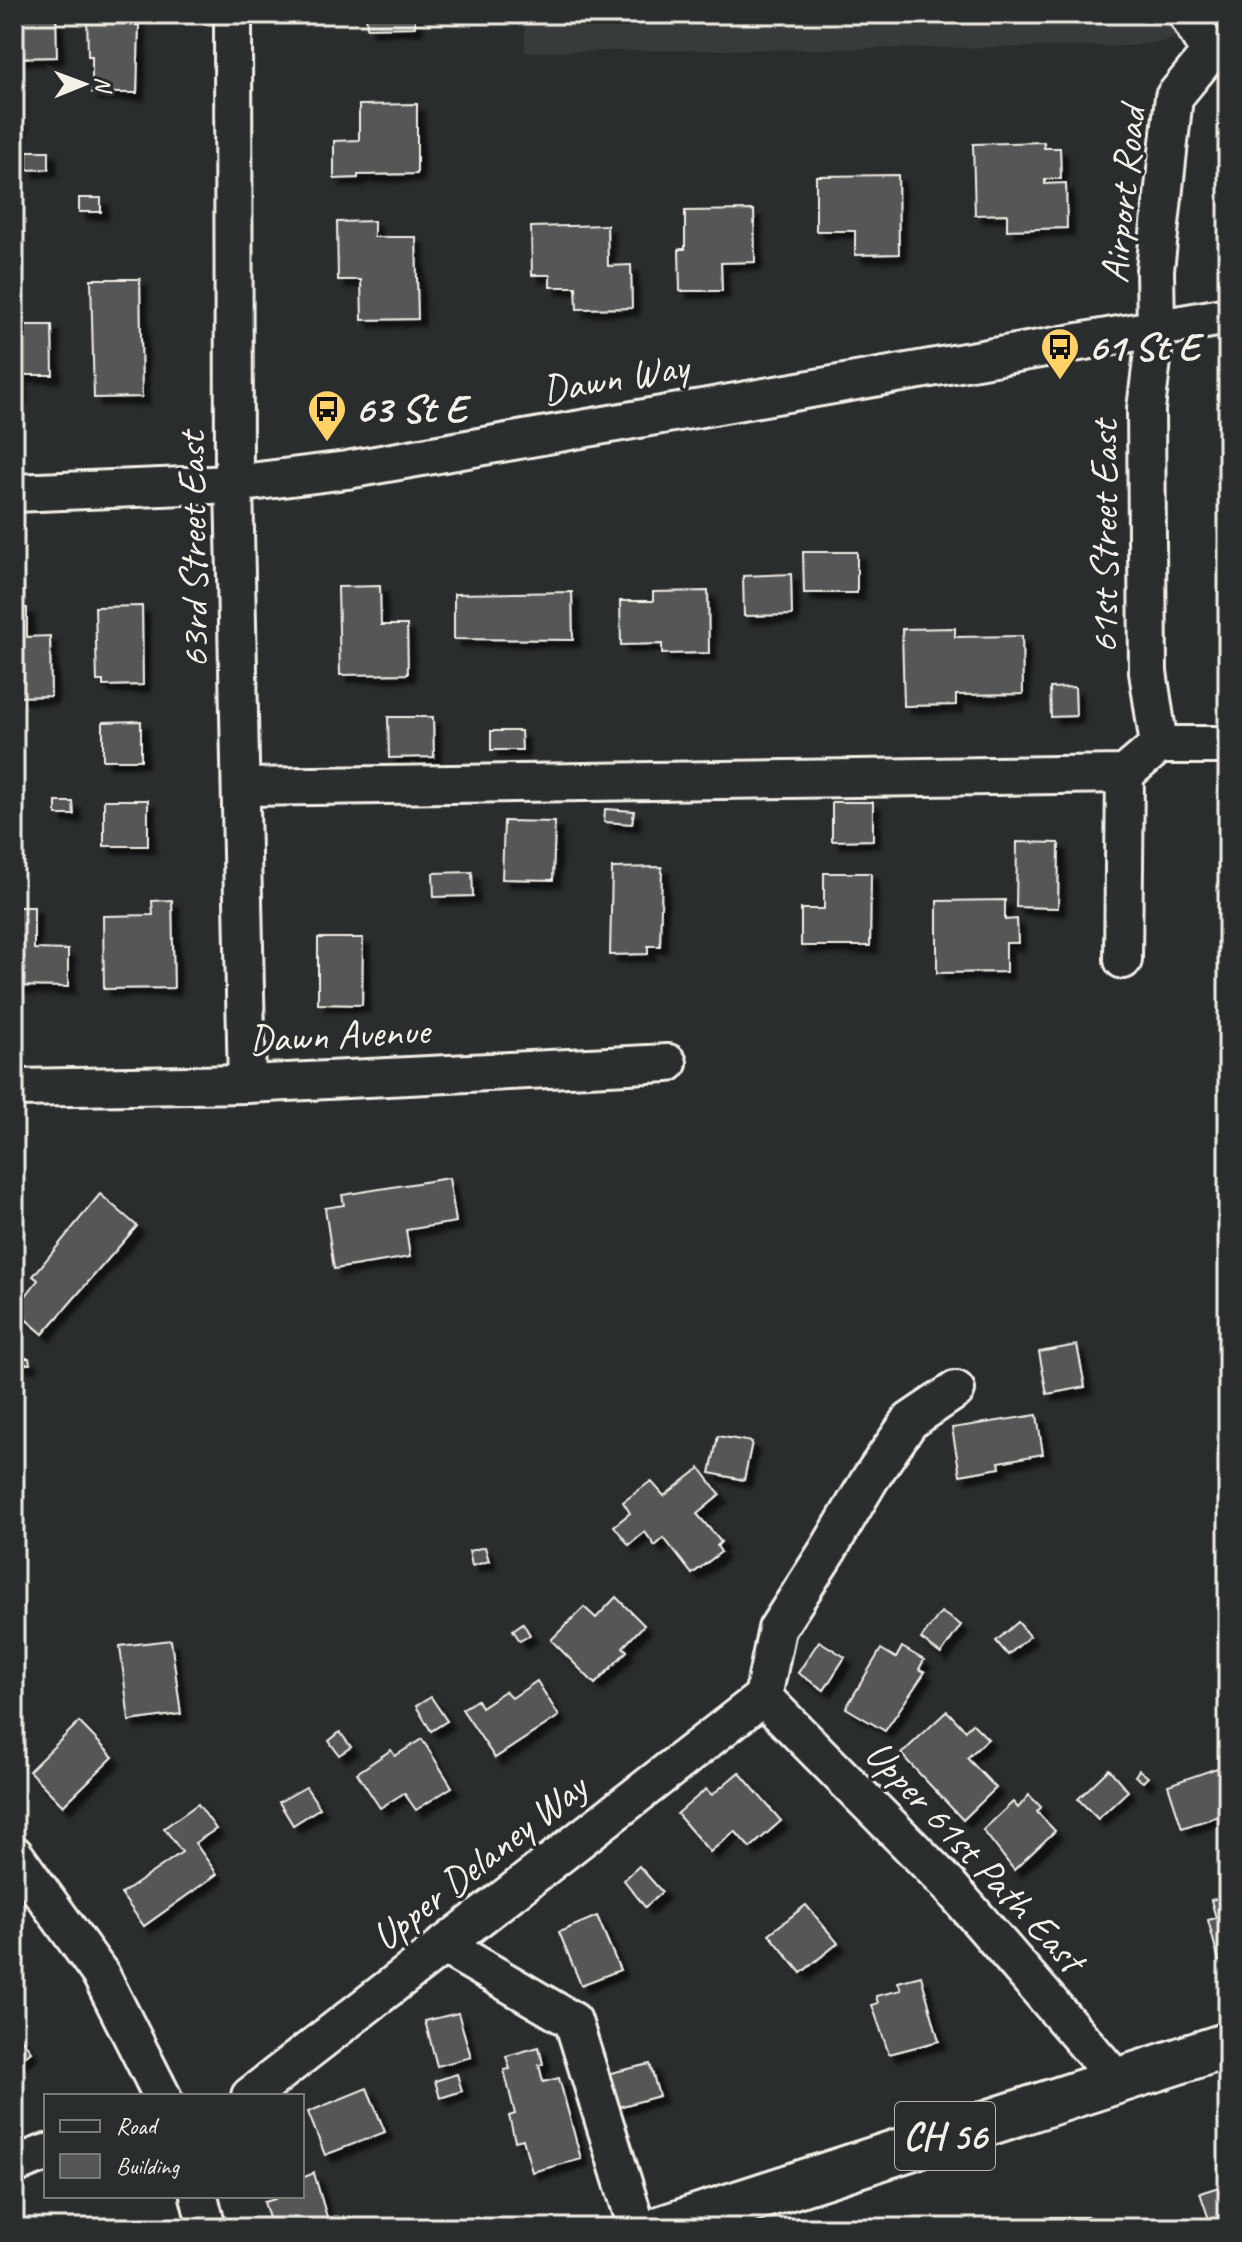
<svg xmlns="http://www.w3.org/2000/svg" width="1242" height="2242" viewBox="0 0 1242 2242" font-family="Caveat,sans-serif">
<defs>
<filter id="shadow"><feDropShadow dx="7" dy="7" stdDeviation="2" flood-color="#0009"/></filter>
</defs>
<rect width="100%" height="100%" fill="#2a2d2e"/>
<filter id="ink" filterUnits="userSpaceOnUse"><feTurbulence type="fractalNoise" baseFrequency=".0125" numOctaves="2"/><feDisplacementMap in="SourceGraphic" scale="16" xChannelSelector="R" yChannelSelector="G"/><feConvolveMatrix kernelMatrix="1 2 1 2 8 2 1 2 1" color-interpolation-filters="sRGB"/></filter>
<g filter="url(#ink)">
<!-- built -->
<path fill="#373a3a" d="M525,14H1228V21L1167,41L1133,46L525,52Z"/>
<!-- building -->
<g fill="#555756" stroke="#f4f1e8" stroke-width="2" filter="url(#shadow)">
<path d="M14,14H56L57,57L14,58Z"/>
<path d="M87,14H136V25H139L137,93H92V56H88Z"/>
<path d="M366,14H415V27L367,28Z"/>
<path d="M14,87H17L19,130H14Z"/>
<path d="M417,104V174L358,175V178L334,179V141L359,140V105Z"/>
<path d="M1044,142V148H1060L1061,179H1045V184L1066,183L1067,228L1007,230V214L975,215L973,144Z"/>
<path d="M27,151H49V169L27,170Z"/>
<path d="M898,175L899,254L855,255V231H816V176Z"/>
<rect x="79" y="198" width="22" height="14"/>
<path d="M754,210L755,262L721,263L722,291H680L679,249H685V211Z"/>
<path d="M374,221V237H416L418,319L362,320L361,280H338L337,222Z"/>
<path d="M607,225L608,266L631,265L632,308L577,309L576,287H550V275H532L531,227Z"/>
<path d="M91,279H140L142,397L94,398Z"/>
<path d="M14,325H52L53,375H19V396H14Z"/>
<path d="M803,552H857V593H804Z"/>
<path d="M791,574L792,615L744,616L743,576Z"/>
<path d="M380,586L381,625H407L408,674L340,675L338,587Z"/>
<path d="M708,591L709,653L662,654V644L621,645L620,601H653V592Z"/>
<path d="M572,592L573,640L454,639V594Z"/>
<path d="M142,606L143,685L103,686V681H97L95,607Z"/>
<path d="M27,608V637L50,636L51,696L14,697V609Z"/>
<path d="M955,628V637L1022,636L1023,694L956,695V705L904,706L902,629Z"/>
<path d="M1075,687L1076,716L1051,717L1050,688Z"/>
<path d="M388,717H433L434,757L389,758Z"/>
<path d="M141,721V760H103V722Z"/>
<path d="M491,731H521L522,750H491Z"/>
<rect x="104" y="800" width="44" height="46"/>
<path d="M56,802H73L74,815H56Z"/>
<path d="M832,802H873V840L832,841Z"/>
<path d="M605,809L634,811L632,824L604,822Z"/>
<path d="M504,821L555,822L553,880L502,879Z"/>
<path d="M1017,842L1059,843L1058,908L1016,907Z"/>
<path d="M662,867L660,946H648V954L610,955L612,868Z"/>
<path d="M472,872L473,896L434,897L433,873Z"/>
<path d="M824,873H871L870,946H801V909H824Z"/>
<path d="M172,900L174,988L104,989L103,916L153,915L152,901Z"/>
<path d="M1005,900V920L1017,919L1018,943H1006V972L937,973V901Z"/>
<path d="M14,907H34V949L68,950V987L14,986Z"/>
<path d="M318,938H363L362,1005L318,1004Z"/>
<path d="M449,1178L456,1222L406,1230L410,1257L334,1269L325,1208L344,1205L342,1195Z"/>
<path d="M100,1194L137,1226L43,1334L15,1310L38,1280L33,1276Z"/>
<path d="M1077,1345L1085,1387L1047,1394L1039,1352Z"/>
<path d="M17,1358H29L30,1364H17Z"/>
<path d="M1037,1415L1043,1454L999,1462L1000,1468L960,1475L952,1428Z"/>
<path d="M718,1436L752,1442L744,1480L710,1473Z"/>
<path d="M700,1468L720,1495L697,1514L721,1542L717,1546L721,1552L692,1574L664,1538L655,1546L645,1532L629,1545L614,1526L630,1513L623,1502L651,1481L664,1496Z"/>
<path d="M485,1547L489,1561L472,1566L469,1551Z"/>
<path d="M616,1597L644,1625L623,1647L627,1651L595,1684L551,1640L584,1607L596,1618Z"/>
<path d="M941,1612L961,1625L941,1654L921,1639Z"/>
<path d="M1018,1622L1030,1636L1008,1655L996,1641Z"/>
<path d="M523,1623L530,1635L520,1641L513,1630Z"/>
<path d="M171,1640L181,1714L129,1721L120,1646Z"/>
<path d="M819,1641L845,1657L824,1690L798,1673Z"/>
<path d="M902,1647L924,1660L919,1669L925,1672L885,1731L846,1708L881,1649L896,1658Z"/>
<path d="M537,1681L559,1716L495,1758L462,1709L477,1700L481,1707L505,1691L512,1698Z"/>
<path d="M431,1697L447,1721L431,1731L416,1706Z"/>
<path d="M947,1711L965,1730L972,1723L988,1739L967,1758L996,1788L963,1820L901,1754Z"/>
<path d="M79,1722L113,1757L63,1806L29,1771Z"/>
<path d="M340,1732L351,1747L339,1755L329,1741Z"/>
<path d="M422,1739L452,1787L416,1810L404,1793L380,1808L357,1773L391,1750L395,1756Z"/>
<path d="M1223,1766L1228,1779V1813L1182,1828L1168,1785Z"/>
<path d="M1109,1769L1128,1791L1098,1819L1078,1799Z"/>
<path d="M1139,1770L1148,1777L1143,1782L1135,1776Z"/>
<path d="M739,1772L781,1821L750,1848L735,1831L710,1852L677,1814L706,1789L712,1795Z"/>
<path d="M306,1787L320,1808L293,1825L279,1802Z"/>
<path d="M1029,1795L1041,1807L1037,1812L1055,1831L1014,1870L983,1830L1013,1802L1018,1808Z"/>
<path d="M198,1804L216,1829L195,1843L217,1874L144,1926L121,1894L182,1852L164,1828Z"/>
<path d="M639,1866L662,1892L645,1907L624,1880Z"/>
<path d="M1228,1896V1959L1219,1961L1208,1920L1216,1918L1211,1900Z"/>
<path d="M806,1905L838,1943L801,1973L769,1934Z"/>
<path d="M597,1916L620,1970L581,1985L559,1932Z"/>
<path d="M921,1976L939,2041L889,2054L872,2005L878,2003L876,1996L901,1990L898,1982Z"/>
<path d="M458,2013L471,2057L437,2066L425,2021Z"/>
<path d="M14,2029L31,2051L14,2065Z"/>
<path d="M539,2047L543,2064L539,2065L543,2082L559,2078L581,2159L532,2172L523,2139L515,2141L509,2116L515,2114L504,2070L510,2069L506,2056Z"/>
<path d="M650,2064L659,2096L615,2108L606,2074Z"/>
<path d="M457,2074L462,2091L440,2098L435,2081Z"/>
<path d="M367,2088L385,2132L325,2155L308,2112Z"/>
<path d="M314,2173L330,2228H272L264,2202L275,2199L274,2196H302V2178Z"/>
<path d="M1228,2184V2228H1212L1200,2193Z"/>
<rect x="1051" y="2217" width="41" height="11"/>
</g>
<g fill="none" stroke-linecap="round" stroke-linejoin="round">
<!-- minor casing -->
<g stroke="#f4f1e8" stroke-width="42">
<g id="minor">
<path d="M233,14L234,484L247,1084"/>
<path d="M1187,14L1210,53"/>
<path d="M14,493L234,484L347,470L1228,316"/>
<path d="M1159,745L1148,672L1146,409L1156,328L1155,270L1174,97L1210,53L1228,48"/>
<path d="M1159,745H1228"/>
<path d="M242,787L1125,774L1159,745"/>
<path d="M1123,960L1125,774"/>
<path d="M14,1088L247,1084L668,1063"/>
<path d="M763,1697L946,1882L1117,2080"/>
<path d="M763,1697L777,1629L828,1550L870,1479L910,1421L956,1390"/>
<path d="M14,1854L101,1975L162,2096"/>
<path d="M443,1945L573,2021L637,2228"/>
<path d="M250,2096L763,1697"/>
<path d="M14,2165L46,2153"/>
<path d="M199,2196L207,2228"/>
</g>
</g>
<!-- major casing -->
<g stroke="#f4f1e8" stroke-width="50">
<path id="major" d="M663,2228L1228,2045"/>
</g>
<!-- minor -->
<use href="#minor" stroke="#2a2d2e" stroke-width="36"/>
<!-- major -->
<use href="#major" stroke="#2a2d2e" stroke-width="44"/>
</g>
</g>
<!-- icons -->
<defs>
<g id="bus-pin" transform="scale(2)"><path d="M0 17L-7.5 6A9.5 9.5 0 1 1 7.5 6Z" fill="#ffd166" stroke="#2a2d2e"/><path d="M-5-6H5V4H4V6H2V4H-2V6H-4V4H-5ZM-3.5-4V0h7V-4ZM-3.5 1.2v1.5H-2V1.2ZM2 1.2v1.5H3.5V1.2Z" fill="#111"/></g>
</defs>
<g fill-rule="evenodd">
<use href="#bus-pin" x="1060" y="347"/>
<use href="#bus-pin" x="327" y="409"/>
</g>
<g text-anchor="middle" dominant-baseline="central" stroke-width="7" stroke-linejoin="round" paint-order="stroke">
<!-- shield labels -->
<rect fill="#2a2d2e" stroke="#b7b6b0" stroke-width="2" x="895" y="2102" width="100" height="68" rx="6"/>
<g font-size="38" font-weight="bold" fill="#f4f1e8">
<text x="945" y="2136">CH 56</text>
</g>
<!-- street labels -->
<g font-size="40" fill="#f4f1e8" stroke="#2a2d2e">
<text transform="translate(1123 195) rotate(-84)">Airport Road</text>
<text transform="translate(615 378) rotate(-10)">Dawn Way</text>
<text transform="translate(1104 537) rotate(-90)">61st Street East</text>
<text transform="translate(193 550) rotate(-91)">63rd Street East</text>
<text transform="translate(339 1035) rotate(-3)">Dawn Avenue</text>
<text transform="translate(975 1856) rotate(47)">Upper 61st Path East</text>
<text transform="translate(479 1862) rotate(-38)">Upper Delaney Way</text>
</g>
<!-- poi labels -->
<g font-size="40" font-weight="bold" fill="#f4f1e8" stroke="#2a2d2e" text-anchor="start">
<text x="1088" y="347">61 St E</text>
<text x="355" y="409">63 St E</text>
</g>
</g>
<!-- margin -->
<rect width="1242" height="2242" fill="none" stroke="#2a2d2e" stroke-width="48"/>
<rect x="24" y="24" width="1194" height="2194" fill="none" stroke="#f4f1e8" stroke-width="3" filter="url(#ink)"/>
<!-- legend -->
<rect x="44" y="2094" width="260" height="104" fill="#2a2d2e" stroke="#7b7b78" stroke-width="2"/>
<rect x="60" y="2120" width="40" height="12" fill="#2a2d2e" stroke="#7b7b78" stroke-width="2"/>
<text x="116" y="2134" font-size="24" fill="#f4f1e8">Road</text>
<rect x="60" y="2154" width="40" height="24" fill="#555756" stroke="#7b7b78" stroke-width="2"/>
<text x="116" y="2174" font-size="24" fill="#f4f1e8">Building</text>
<!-- north arrow -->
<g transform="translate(84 84) rotate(89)" stroke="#2a2d2e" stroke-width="6" paint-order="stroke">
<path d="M0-6L14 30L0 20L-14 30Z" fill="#f4f1e8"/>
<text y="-12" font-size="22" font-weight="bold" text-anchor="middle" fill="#f4f1e8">N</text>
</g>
</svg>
